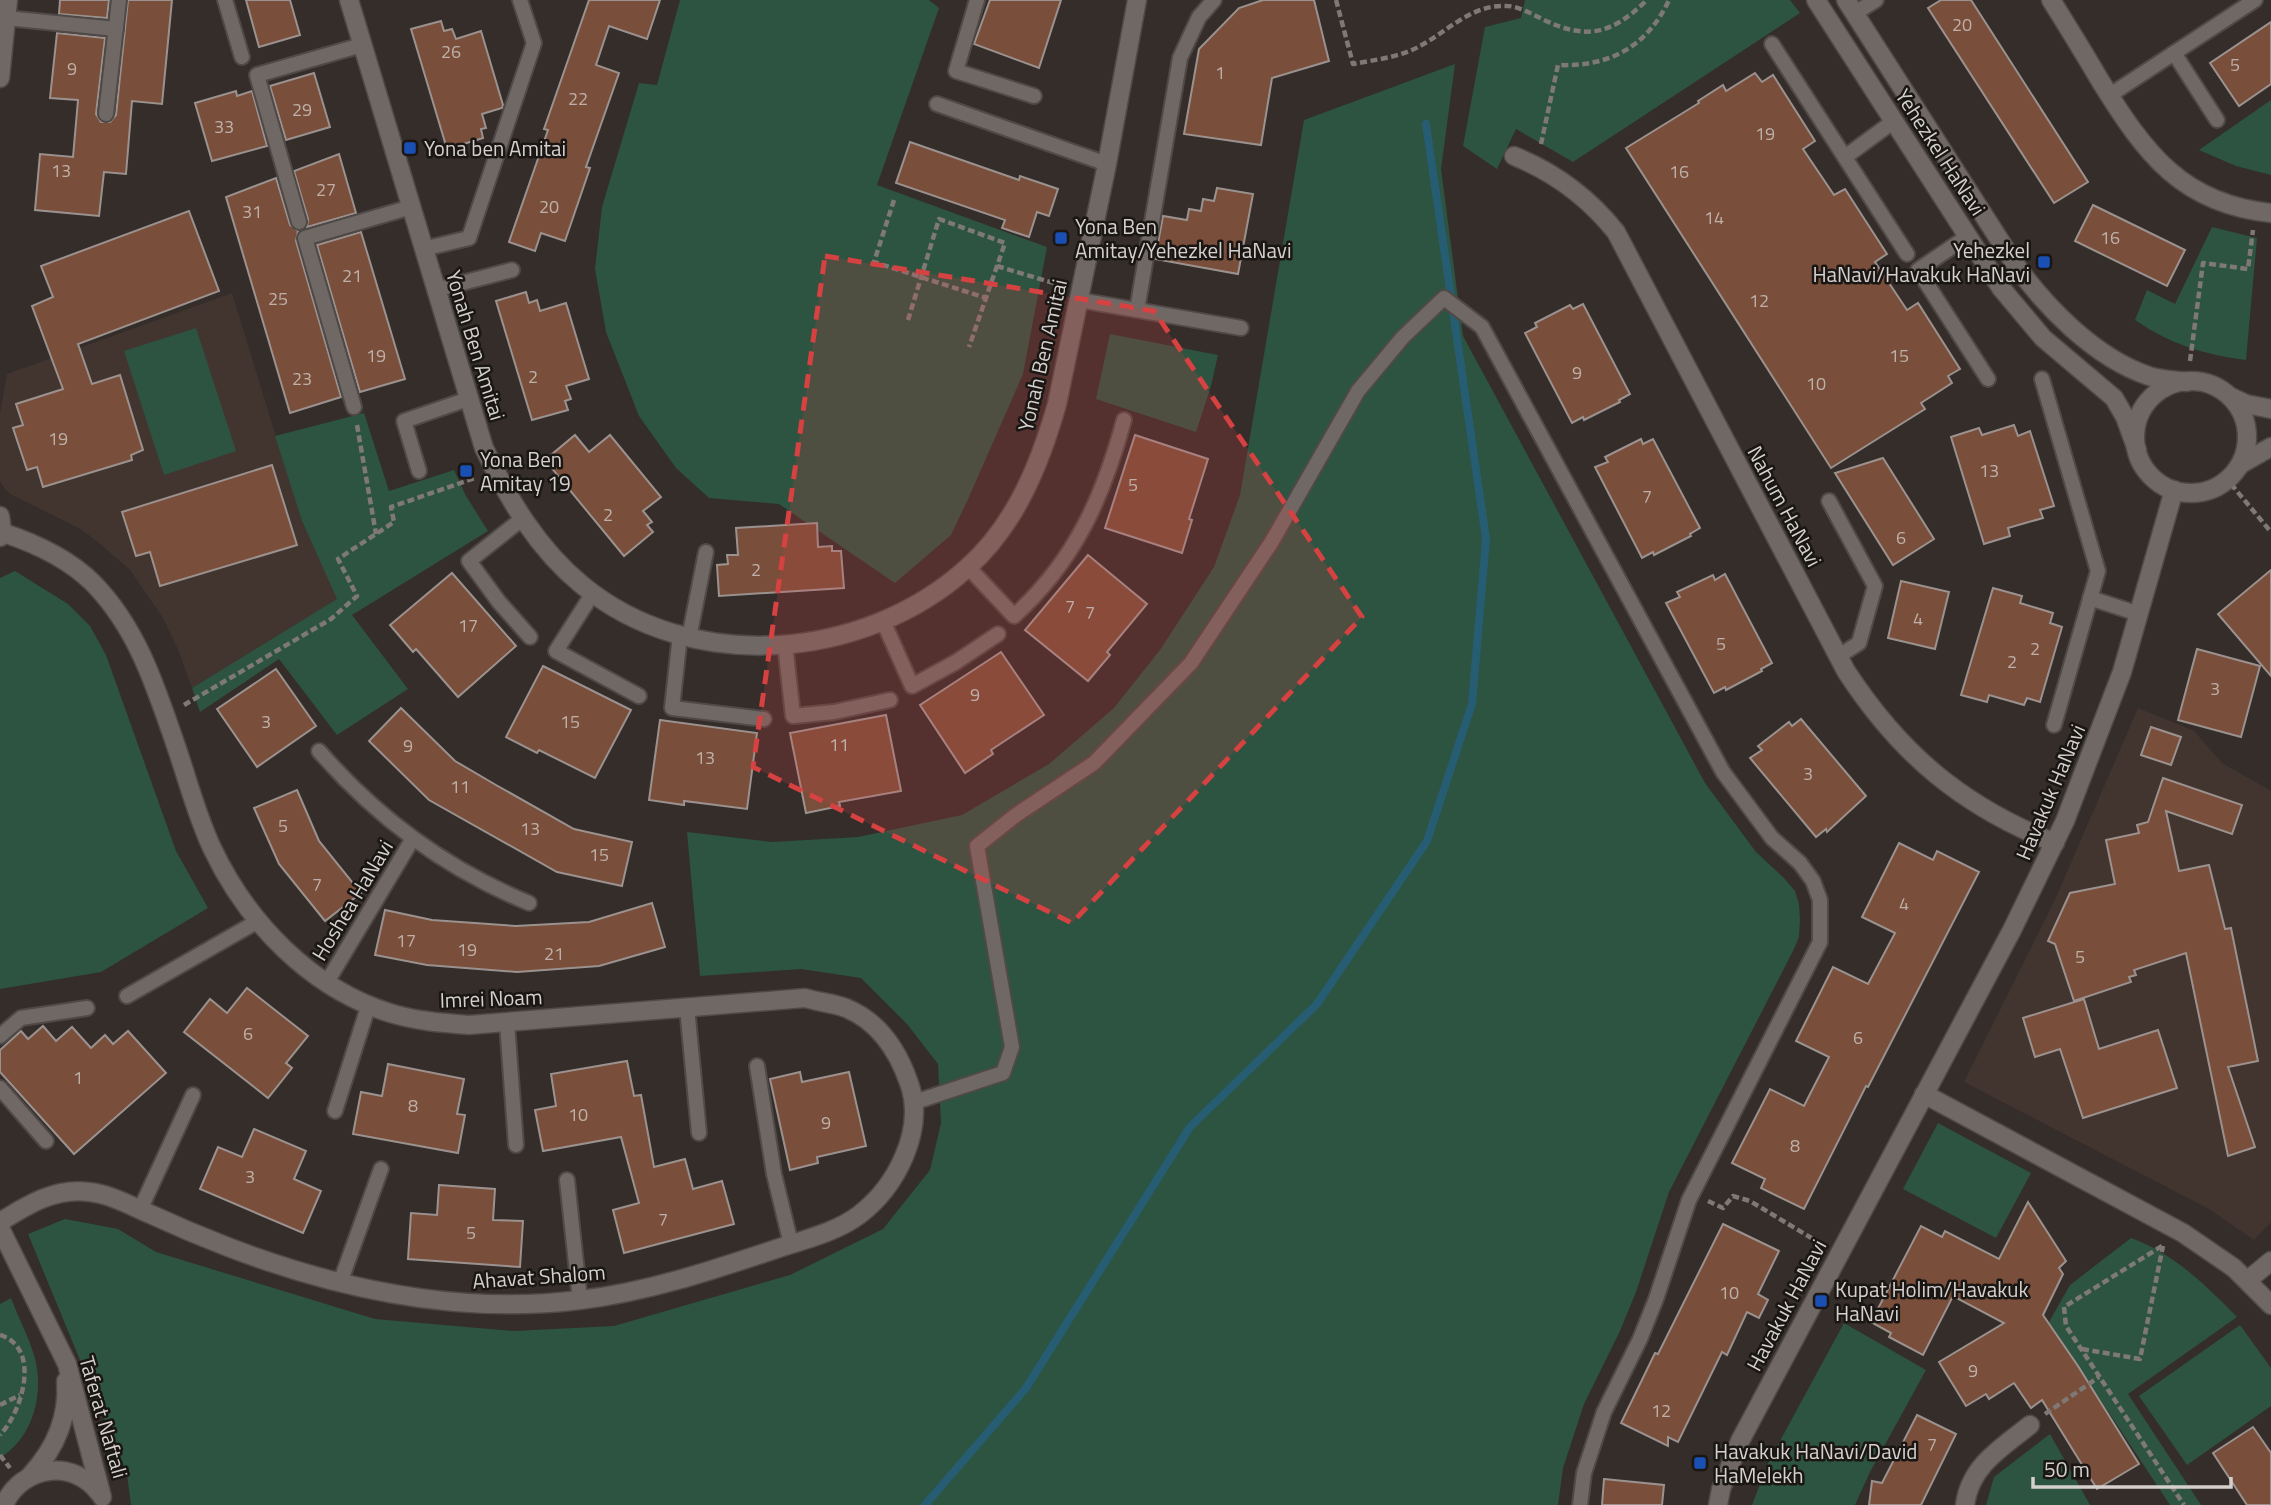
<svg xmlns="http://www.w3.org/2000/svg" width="2271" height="1505" viewBox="0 0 2271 1505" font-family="'Titillium Web',sans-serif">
<rect width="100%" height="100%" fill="#342d2a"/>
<!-- built -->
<g fill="#42352f">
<path d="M232,293L302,521L338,599L192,688L179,652L163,618L130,570L98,542L79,528L10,494L2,485L0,481V413L7,374Z"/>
<path d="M2138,708L2194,731L2222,763L2271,791V1222L2254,1240L2209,1209L1964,1082L2054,902Z"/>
</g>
<!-- green -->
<g fill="#2d5341">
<path d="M680,0H929L939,8L877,185L1047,247L1023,374L969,497L951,535L895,583L779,504L709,498L676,468L639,416L606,332L595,269L602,207L639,83L657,85Z"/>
<path d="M1525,0H1790L1800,13L1573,162L1516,129L1497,169L1463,146L1485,27L1521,18Z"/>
<path d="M1455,64L1441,169L1463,336L1705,783L1756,852L1784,878L1795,891L1799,904L1800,920L1799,937L1793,951L1669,1192L1636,1292L1620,1331L1584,1404L1563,1468L1558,1505H131L127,1474L28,1234L65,1219L118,1229L156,1252L375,1319L514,1331L614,1326L790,1275L883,1229L930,1170L941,1123L938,1064L907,1024L861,978L801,969L700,976L687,832L772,842L858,837L962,815L1049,764L1114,708L1160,650L1214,567L1240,495L1304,120Z"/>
<path d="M2271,100V175L2236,166L2199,150Z"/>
<path d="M2212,227L2257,238L2246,360C2205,355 2170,344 2135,320L2147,290L2175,304Z"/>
<path d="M196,328L236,451L164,475L124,351Z"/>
<path d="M1110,334L1218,355L1211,386L1196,432L1096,399Z"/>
<path d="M364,413L389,491L454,470L466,496L488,531L352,615L408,689L337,735L279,659L200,712L192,688L337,599L302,521L275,436Z"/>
<path d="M15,571L68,604L90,626L106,655L176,851L208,908L101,972L0,989V578Z"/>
<path d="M1938,1123L2031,1173L1996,1238L1903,1189Z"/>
<path d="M2131,1238C2173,1253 2206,1285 2237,1317L2128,1394L2201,1505H2170L2049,1322L2070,1285Z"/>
<path d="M11,1298C18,1317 28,1335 34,1355C45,1392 34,1437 0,1458V1304Z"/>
<path d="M1844,1323L1926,1370L1870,1472L1855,1505H1752L1768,1463Z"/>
<path d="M2240,1325L2271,1368V1406L2187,1465L2139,1396Z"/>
<path d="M2050,1434L2090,1505H1986L1994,1477Z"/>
</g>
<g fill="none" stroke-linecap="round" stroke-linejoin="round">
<!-- stream -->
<path stroke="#275d73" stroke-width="8" d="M925,1505L1026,1388L1190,1127L1317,1004L1427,841L1472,704L1486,539L1426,124"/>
</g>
<!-- building -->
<g fill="#794e3a" stroke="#9b928f" stroke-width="2">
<path d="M60,0H109L107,18L59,14Z"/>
<path d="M128,0H172L162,104L132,101L126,174L104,172L99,216L35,210L40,154L73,157L78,100L50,98L57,33L105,38L96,114L101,122H110L116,115Z"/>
<path d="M246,0H290L300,35L259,47Z"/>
<path d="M589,0H660L647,39L609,26L596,65L619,73L586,167L590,168L565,241L541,233L535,251L509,242L548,130L544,129Z"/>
<path d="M990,0H1061L1039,68L974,44Z"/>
<path d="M1263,0H1314L1329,61L1272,78L1261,145L1184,134L1199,49L1239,8Z"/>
<path d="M1941,0H1971L2088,182L2054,203L1928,8Z"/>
<path d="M441,21L444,31L452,29L456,39L481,31L503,105L502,108L482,114L486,128L481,129L483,138L447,149L411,29Z"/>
<path d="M2271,22V84L2239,106L2210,63Z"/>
<path d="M314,73L330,127L286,140L270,86Z"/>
<path d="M1755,73L1762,82L1773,75L1815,141L1803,149L1834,195L1845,189L1887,254L1875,262L1907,310L1918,303L1960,369L1948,376L1952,383L1921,403L1925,409L1831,468L1626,148L1699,103L1698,101L1723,85L1726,91Z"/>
<path d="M236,91L237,96L252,91L267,146L212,161L195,103Z"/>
<path d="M910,142L1019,180L1020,176L1058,189L1049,216L1037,212L1029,237L1002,228L1005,220L896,183Z"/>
<path d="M339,154L356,213L307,227L308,219L294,171Z"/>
<path d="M276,178L290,225L298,231L296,241L341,397L290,413L226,197Z"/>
<path d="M1217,188L1253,194L1238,274L1155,259L1163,216L1187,220L1189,209L1201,211L1203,199L1214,201Z"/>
<path d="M2093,205L2185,250L2167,286L2075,241Z"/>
<path d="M189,211L219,291L78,344L92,384L120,375L143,450L131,455L132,460L43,487L37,467L27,470L13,428L23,425L16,404L63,389L32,306L53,297L41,266Z"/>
<path d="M361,232L405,379L360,392L317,245Z"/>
<path d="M526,292L529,303L537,300L540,311L566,303L589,379L566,386L571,399L565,401L568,410L532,420L496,301Z"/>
<path d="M1583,304L1630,394L1619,400L1620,402L1584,420L1583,417L1572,423L1525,333L1537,327L1535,323L1570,305L1573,309Z"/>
<path d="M2014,425L2018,436L2030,431L2054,506L2040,510L2043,518L2008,528L2010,536L1984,544L1951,437L1979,428L1982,435Z"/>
<path d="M575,435L589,452L610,435L661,497L643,511L652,522L647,525L653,532L624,556L545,460Z"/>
<path d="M1135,435L1208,459L1189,519L1192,520L1182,553L1105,528Z"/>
<path d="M1641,439L1643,444L1653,439L1700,528L1690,534L1691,536L1654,555L1653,552L1642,558L1595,467L1608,462L1605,457Z"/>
<path d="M1883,458L1934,539L1893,565L1835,473Z"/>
<path d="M272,465L297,545L160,586L150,552L136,556L122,512Z"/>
<path d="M817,523L818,547L832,546V551H841L844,588L719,596L717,565L728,564L727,555H738L736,528Z"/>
<path d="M1088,555L1147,604L1107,652L1110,655L1088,681L1025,630Z"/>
<path d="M2271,570V676L2218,614Z"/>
<path d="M452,573L516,646L458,697L416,649L413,652L390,625Z"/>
<path d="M1725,574L1772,663L1761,669L1762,671L1726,690L1725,687L1714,693L1666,603L1680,597L1677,592L1713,575L1715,580Z"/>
<path d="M1901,581L1949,592L1935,649L1888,638Z"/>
<path d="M1993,588L2022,596L2020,603L2053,613L2050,623L2062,627L2040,702L2027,698L2024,705L1989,695L1987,702L1961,695Z"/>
<path d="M2197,649L2260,666L2241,737L2178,720Z"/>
<path d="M1001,652L1044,715L991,750L993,754L965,773L920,705Z"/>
<path d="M543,666L631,710L595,778L539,750L537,753L506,737Z"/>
<path d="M276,669L316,726L257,767L217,709Z"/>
<path d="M401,708L455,761L496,785L574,829L632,842L622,886L557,872L429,800L369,741Z"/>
<path d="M886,715L901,791L839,802L840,806L806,813L790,733Z"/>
<path d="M1801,719L1866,796L1827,832L1826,829L1816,837L1750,758L1762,750L1758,746L1789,722L1792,726Z"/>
<path d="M660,720L757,733L747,809L684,801V805L649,800Z"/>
<path d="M2151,727L2181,737L2171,765L2141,755Z"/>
<path d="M2163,778L2242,805L2232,834L2166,811L2179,871L2209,865L2225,929L2231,928L2258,1061L2228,1067L2255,1147L2228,1156L2186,953L2134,970L2136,975L2129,977L2131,982L2074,1001L2055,944L2048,941L2070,893L2115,884L2106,840L2139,833L2137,825L2148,822Z"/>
<path d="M297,790L319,841L361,893L325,921L279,864L254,808Z"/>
<path d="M1899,843L1933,860L1937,851L1979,872L1868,1087L1866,1086L1804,1209L1761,1188L1765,1179L1732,1163L1770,1089L1804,1106L1808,1098L1829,1057L1796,1041L1833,967L1868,984L1895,933L1862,917Z"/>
<path d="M652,903L665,947L599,966L517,972L427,965L375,955L385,910L432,920L516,926L589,922Z"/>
<path d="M247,988L308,1036L286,1063L292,1068L268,1098L184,1032L210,999L227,1013Z"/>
<path d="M2084,999L2099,1049L2158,1030L2177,1088L2083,1118L2060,1049L2035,1057L2023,1018Z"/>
<path d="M43,1026L56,1041L72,1027L91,1048L105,1035L113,1044L128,1031L166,1073L74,1154L0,1072V1050L21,1031L28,1039Z"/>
<path d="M627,1061L634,1096L641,1095L654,1167L685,1159L693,1189L722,1181L734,1224L624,1253L613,1210L639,1203L621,1137L543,1151L535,1110L556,1106L551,1074Z"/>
<path d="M388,1064L464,1079L457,1114L465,1115L458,1153L353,1134L361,1092L382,1096Z"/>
<path d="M800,1072L802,1082L849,1072L866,1146L817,1157L818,1163L790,1170L770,1079Z"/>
<path d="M254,1129L306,1151L294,1179L321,1191L303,1233L200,1189L218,1147L242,1157Z"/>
<path d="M439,1185L495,1189L493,1220L523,1221L520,1267L408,1259L411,1213L437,1215Z"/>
<path d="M2028,1202L2066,1261L2059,1268L2063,1274L2043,1315L2078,1366L2139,1464L2097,1489L2042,1400L2031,1408L2014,1383L1989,1399L1986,1394L1966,1406L1939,1362L2004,1323L1953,1296L1923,1355L1889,1337L1891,1333L1871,1322L1921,1226L1942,1237L1945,1231L1999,1259Z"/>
<path d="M1723,1224L1779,1251L1758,1294L1768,1300L1759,1318L1747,1312L1727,1355L1722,1352L1678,1442L1668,1437V1446L1621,1423L1655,1353L1658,1354Z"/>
<path d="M1917,1415L1956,1434L1921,1505H1869L1872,1481L1882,1483Z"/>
<path d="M2253,1427L2271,1453V1505H2247L2213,1453Z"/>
<path d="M1604,1479L1664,1485L1662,1505H1602Z"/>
</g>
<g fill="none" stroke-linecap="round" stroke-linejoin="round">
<!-- service casing -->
<g stroke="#4f4947" stroke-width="18">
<g id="service">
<path d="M225,0L242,57"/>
<path d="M977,0L956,71L1034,96"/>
<path d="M1855,13L1876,0"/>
<path d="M6,18L116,29"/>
<path d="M1772,44L1907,254"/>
<path d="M2174,53L2217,120"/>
<path d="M2110,95L2255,0"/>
<path d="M937,104L1107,164"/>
<path d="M106,114L119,0"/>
<path d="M1845,157L1894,121"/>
<path d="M299,222L257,75L362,45"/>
<path d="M1968,236L1918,270L1988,379"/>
<path d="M423,249L469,238L534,43L520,0"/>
<path d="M435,290L512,270"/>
<path d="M1079,300L1241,328"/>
<path d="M1137,310L1180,58L1199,17L1214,0"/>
<path d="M2042,379L2098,571L2054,725"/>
<path d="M354,407L305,238L411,207"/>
<path d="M419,471L404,421L468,399"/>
<path d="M1829,501L1875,586L1859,643L1839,656"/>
<path d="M522,519L469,561L499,602L530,637"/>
<path d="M968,567L1014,616C1075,561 1103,497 1124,420"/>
<path d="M593,593L556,651L639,696"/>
<path d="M2090,598L2139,614"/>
<path d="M883,621L912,686L956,662L998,634"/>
<path d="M680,635L672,708L764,719"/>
<path d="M689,638L706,552"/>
<path d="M785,644L793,716L834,712L890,700"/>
<path d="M319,751C378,819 446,869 529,903"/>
<path d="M327,982L412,840"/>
<path d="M127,996L258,921"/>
<path d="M687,1007L699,1133"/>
<path d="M507,1023L516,1145"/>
<path d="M0,1036L21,1018L87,1008"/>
<path d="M757,1066L774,1174L791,1244"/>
<path d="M0,1088L46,1141"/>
<path d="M912,1103L1003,1073L1012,1047L977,846L1016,815L1094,763L1191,663L1271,543L1358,391L1403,337L1444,298L1482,327L1723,772L1772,838L1800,863L1813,881L1820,900V942L1689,1200L1656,1299L1640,1339L1604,1412L1584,1473L1580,1505"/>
<path d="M335,1111L369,1004"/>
<path d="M567,1180L580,1300"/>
<path d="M140,1210L193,1095"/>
<path d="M340,1283L381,1169"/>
</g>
</g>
<!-- minor casing -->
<g stroke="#4f4947" stroke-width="21">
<g id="minor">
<path d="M2051,0C2068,27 2085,55 2101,82C2145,153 2182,204 2271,213"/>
<path d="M1514,156C1556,173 1588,197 1616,232L1846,671C1900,754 1962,806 2055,843"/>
<path d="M1924,1094L2183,1233L2234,1268L2271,1305"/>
<path d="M0,1222C27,1205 56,1187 89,1192C110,1194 131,1206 150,1214C176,1226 202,1237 228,1247C340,1290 459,1315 580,1300C649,1292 716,1269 782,1247C807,1239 838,1231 859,1215C896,1187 926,1130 909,1083C898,1051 880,1022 846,1008C833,1003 818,1002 805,998L469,1025C442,1023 416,1021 390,1013C310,988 247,922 212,848C196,814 187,777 175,743C155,685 137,628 93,583C68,558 35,543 1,532"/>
<path d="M2248,1280L2271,1261"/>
<path d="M1718,1505L1721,1489L1740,1441L2012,930L2065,821L2122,672L2174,490"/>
<path d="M1965,1505C1970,1466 2001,1448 2030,1425"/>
</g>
</g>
<!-- tertiary casing -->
<g stroke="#4f4947" stroke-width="21">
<g id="tertiary">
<path d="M349,0L484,448C509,500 537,548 582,585C691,675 864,661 967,568C1015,526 1040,464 1057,404L1107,164L1137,0"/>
<path d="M1816,0L2001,288L2043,338L2114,398L2125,417L2137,450"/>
<path d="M1846,0L2013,261C2044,306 2095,358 2149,376C2162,380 2174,380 2187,382"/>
<path d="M0,78L8,0"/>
<circle cx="2191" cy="437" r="56"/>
<path d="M2231,397L2246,404L2271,409"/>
<path d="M2241,464L2271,447"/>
<path d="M0,516L2,530L0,537"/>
<path d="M0,1228L67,1364L102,1497"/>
<path d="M30,1476C55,1449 69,1418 66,1381"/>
<path d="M4,1505C22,1465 74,1458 100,1494"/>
</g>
</g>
<!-- path -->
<g stroke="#7f7976" stroke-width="4.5" stroke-dasharray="7 3.5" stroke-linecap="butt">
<path d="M1336,0L1353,64C1374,60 1401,57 1420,46C1448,31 1472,4 1507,6C1518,6 1532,14 1542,19C1587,41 1612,34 1647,0"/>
<path d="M1541,144L1558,65C1609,67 1647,47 1669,0"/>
<path d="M894,200L874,262L986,298"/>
<path d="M997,266L1060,285"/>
<path d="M908,320L939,219L1005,243L969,347"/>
<path d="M2190,361L2203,263L2248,269L2253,230"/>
<path d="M357,425L376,534"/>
<path d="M2231,484L2271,532"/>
<path d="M184,705L331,619L357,596L338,559L394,522L391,507L475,478"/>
<path d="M1708,1201L1723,1208L1733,1196L1750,1201L1823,1245"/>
<path d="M2162,1246L2064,1307L2066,1326L2184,1505"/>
<path d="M0,1335C42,1348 22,1412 0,1435"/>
<path d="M2082,1349L2140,1359L2163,1246"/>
<path d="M0,1405L20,1395"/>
<path d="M2045,1414L2099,1377"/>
<path d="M0,1455L10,1468"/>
</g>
<!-- service -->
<use href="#service" stroke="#706864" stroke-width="14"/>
<!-- minor -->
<use href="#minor" stroke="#706864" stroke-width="18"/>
<!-- tertiary -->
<use href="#tertiary" stroke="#706864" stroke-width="18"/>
</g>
<!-- marked area -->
<path fill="#d64141" fill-opacity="0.2" stroke="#d64141" stroke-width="5" stroke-dasharray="14 9" stroke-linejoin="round" d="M825,256L1154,311L1362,617L1072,923L753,767Z"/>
<!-- markers -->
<g fill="#1a4fb4" stroke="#191614" stroke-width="2.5">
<rect x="403" y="141" width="14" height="14" rx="3.5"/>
<rect x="1054" y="231" width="14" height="14" rx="3.5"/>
<rect x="2037" y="255" width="14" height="14" rx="3.5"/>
<rect x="459" y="464" width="14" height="14" rx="3.5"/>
<rect x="1814" y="1294" width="14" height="14" rx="3.5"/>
<rect x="1693" y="1456" width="14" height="14" rx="3.5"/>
</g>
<g text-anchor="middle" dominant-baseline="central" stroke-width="5" stroke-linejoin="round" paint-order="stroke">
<!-- number labels -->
<g font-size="18" fill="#beb0a9">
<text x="1962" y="24">20</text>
<text x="451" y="51">26</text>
<text x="2235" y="64">5</text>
<text x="72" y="68">9</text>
<text x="1220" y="72">1</text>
<text x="578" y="98">22</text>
<text x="302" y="109">29</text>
<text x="224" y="126">33</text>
<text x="1765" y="133">19</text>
<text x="61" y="170">13</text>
<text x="1679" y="171">16</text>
<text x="326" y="189">27</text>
<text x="549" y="206">20</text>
<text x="252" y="211">31</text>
<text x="1714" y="217">14</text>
<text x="2110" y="237">16</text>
<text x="352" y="275">21</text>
<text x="278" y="298">25</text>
<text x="1759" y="300">12</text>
<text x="376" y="355">19</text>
<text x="1899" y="355">15</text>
<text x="1577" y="372">9</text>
<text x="533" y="376">2</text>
<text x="302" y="378">23</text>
<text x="1816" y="383">10</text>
<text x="58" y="438">19</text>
<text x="1989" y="470">13</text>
<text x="1133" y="484">5</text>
<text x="1647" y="496">7</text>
<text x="608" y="514">2</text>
<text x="1901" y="537">6</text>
<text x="756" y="569">2</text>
<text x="1070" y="606">7</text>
<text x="1090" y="612">7</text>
<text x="1918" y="618">4</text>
<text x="468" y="625">17</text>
<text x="1721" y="643">5</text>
<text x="2035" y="648">2</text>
<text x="2012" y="661">2</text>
<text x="2215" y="688">3</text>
<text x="975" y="694">9</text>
<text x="266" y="721">3</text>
<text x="570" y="721">15</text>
<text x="839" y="744">11</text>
<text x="408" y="745">9</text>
<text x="705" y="757">13</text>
<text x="1808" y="773">3</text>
<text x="460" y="786">11</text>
<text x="283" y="825">5</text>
<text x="530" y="828">13</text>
<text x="599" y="854">15</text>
<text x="317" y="884">7</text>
<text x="1904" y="903">4</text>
<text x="406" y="940">17</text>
<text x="467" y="949">19</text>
<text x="554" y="953">21</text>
<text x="2080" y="956">5</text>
<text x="248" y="1033">6</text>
<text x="1858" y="1037">6</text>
<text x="78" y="1077">1</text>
<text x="413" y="1105">8</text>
<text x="578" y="1114">10</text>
<text x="826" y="1122">9</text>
<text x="1795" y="1145">8</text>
<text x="250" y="1176">3</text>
<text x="663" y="1219">7</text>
<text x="471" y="1232">5</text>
<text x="1729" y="1292">10</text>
<text x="1973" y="1370">9</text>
<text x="1661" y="1410">12</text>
<text x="1932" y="1444">7</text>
</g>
<!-- poi labels -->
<g font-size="21" fill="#d5d0ce" stroke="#191614" text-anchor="start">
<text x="424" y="148">Yona ben Amitai</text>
<text x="1075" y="226">Yona Ben<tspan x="1075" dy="24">Amitay/Yehezkel HaNavi</tspan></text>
<text x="2030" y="250" text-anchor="end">Yehezkel<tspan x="2030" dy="24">HaNavi/Havakuk HaNavi</tspan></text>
<text x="480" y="459">Yona Ben<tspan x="480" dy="24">Amitay 19</tspan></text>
<text x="1835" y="1289">Kupat Holim/Havakuk<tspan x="1835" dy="24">HaNavi</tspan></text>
<text x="1714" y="1451">Havakuk HaNavi/David<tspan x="1714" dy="24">HaMelekh</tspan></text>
</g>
<!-- street labels -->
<g font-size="21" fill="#d5d0ce" stroke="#191614">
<text transform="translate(1941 152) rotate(57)">Yehezkel HaNavi</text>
<text transform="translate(476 345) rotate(73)">Yonah Ben Amitai</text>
<text transform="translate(1042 355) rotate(-77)">Yonah Ben Amitai</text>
<text transform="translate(1785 506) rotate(62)">Nahum HaNavi</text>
<text transform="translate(2050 792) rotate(-67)">Havakuk HaNavi</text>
<text transform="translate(352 900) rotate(-59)">Hoshea HaNavi</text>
<text transform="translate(491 998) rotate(-2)">Imrei Noam</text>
<text transform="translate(539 1276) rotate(-4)">Ahavat Shalom</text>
<text transform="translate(1786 1305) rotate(-62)">Havakuk HaNavi</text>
<text transform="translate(104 1417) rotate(74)">Taferat Naftali</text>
</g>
</g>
<!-- scale -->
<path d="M2033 1477v10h198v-10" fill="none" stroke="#d5d0ce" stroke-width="3.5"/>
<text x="2044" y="1477" font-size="21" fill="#d5d0ce" stroke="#191614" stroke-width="5" paint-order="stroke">50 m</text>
</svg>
